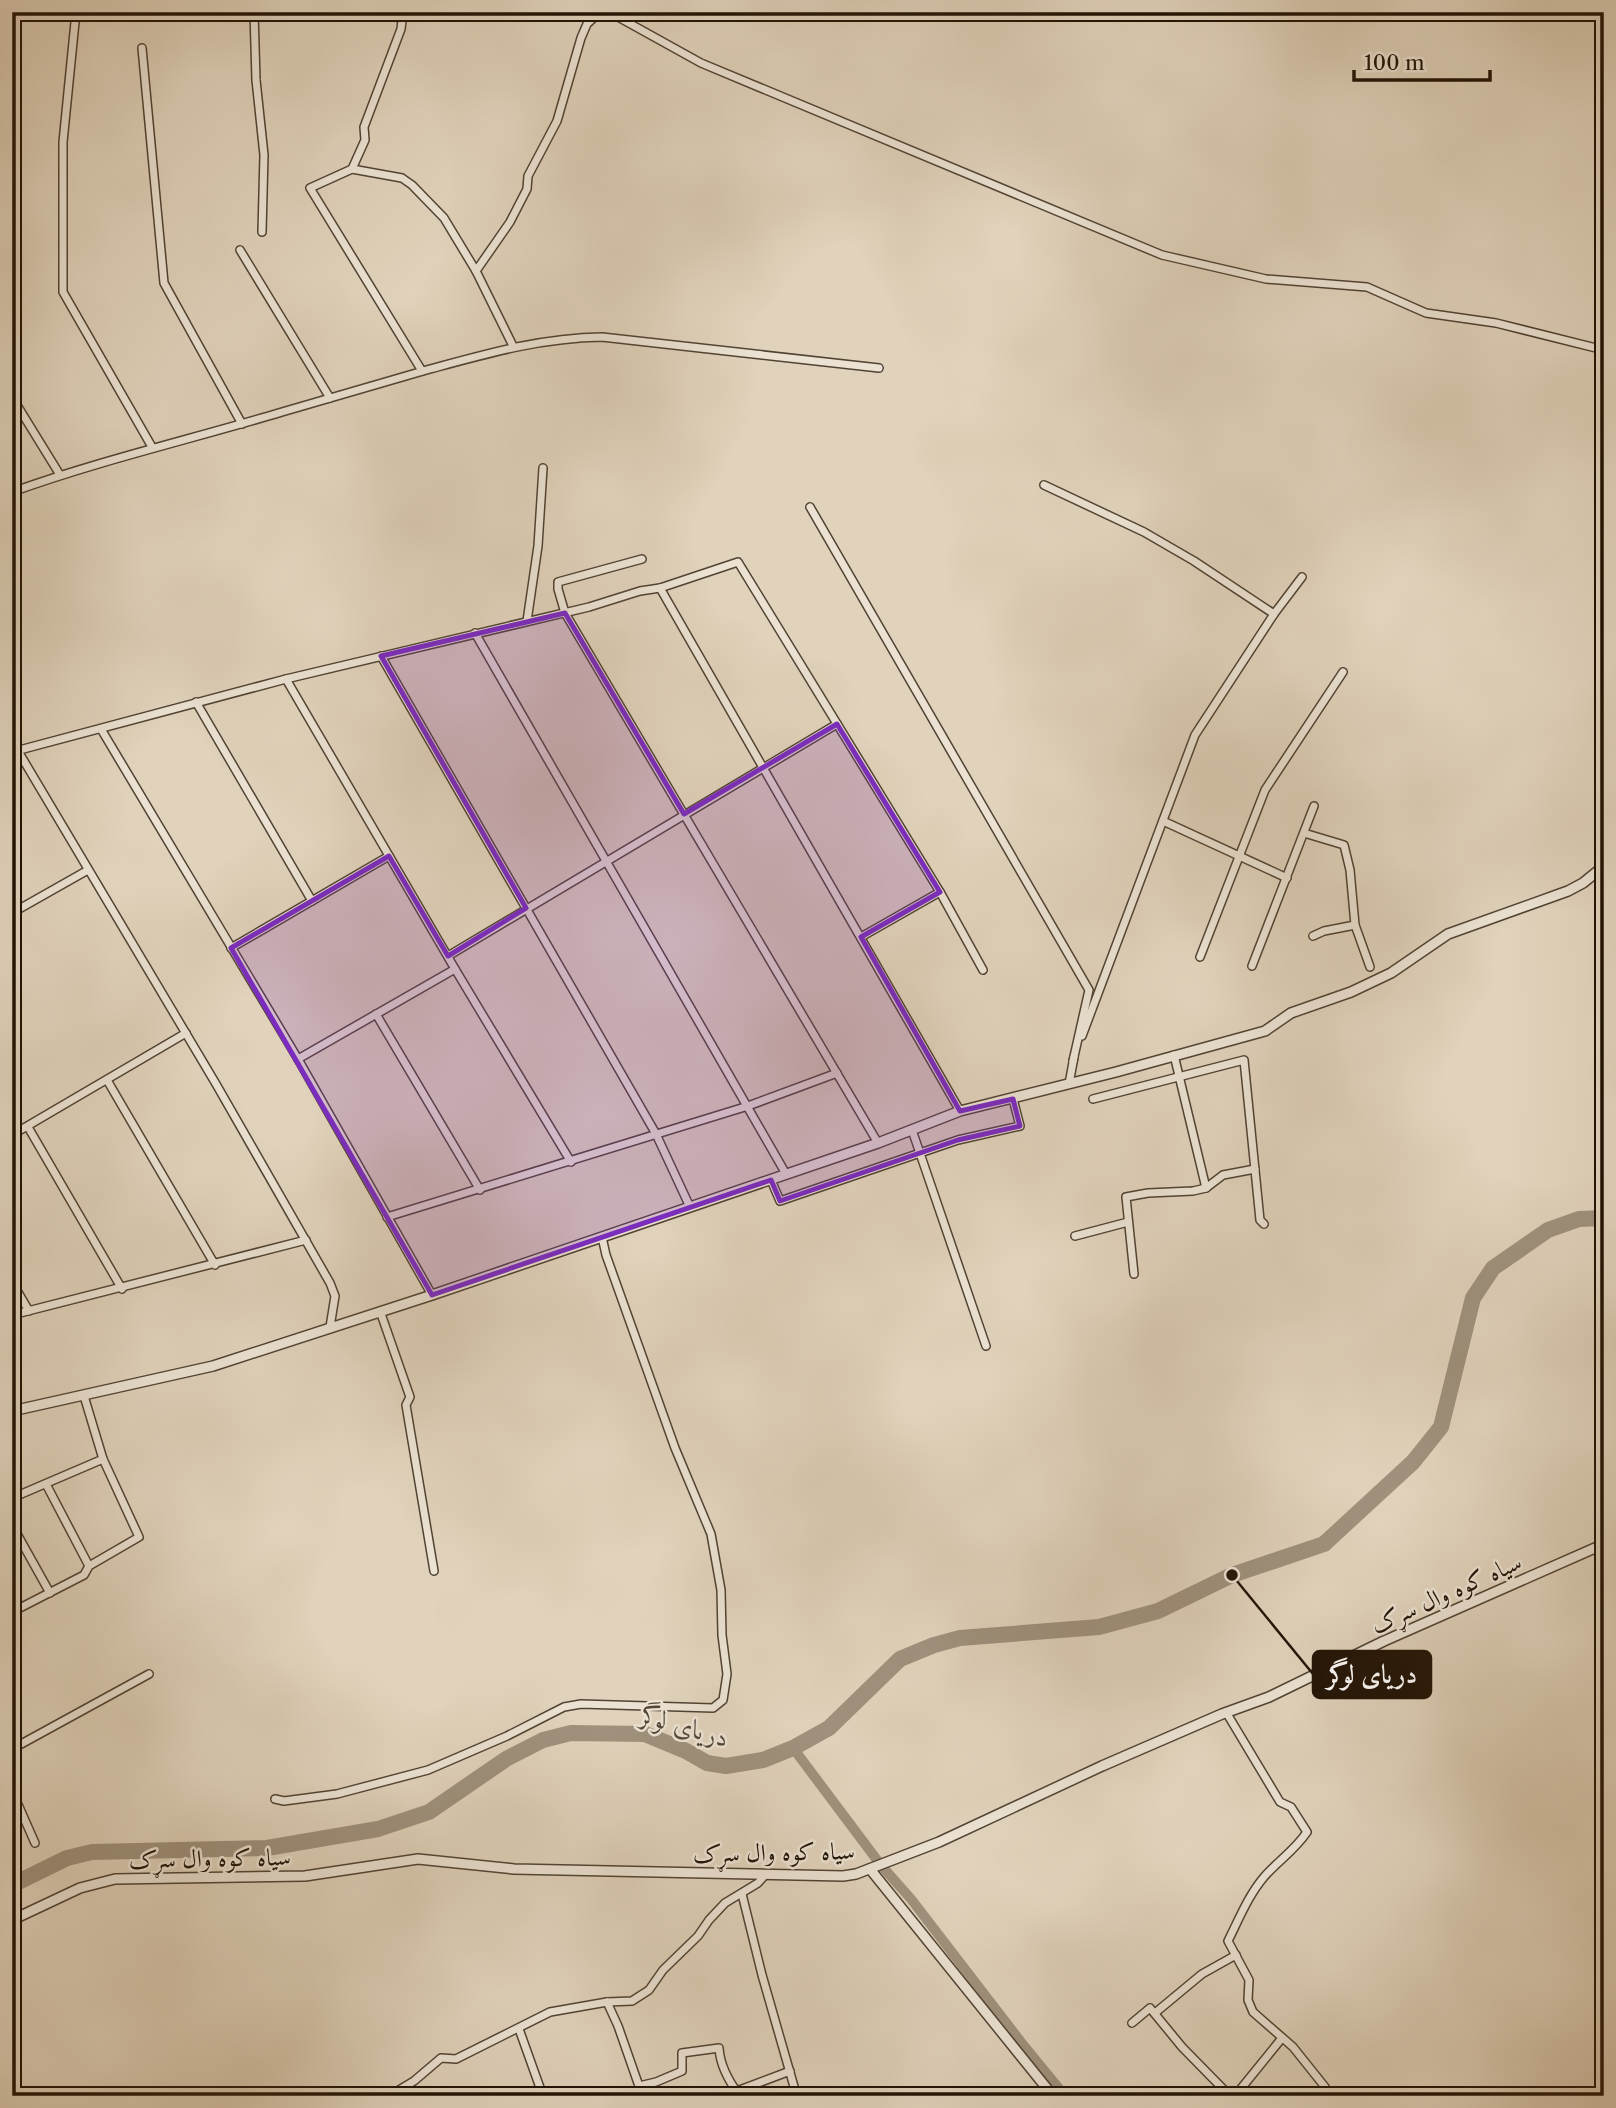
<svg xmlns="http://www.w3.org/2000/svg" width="1616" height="2108" viewBox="0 0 1616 2108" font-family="'Libre Caslon Text',Amiri,serif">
<rect width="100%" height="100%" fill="#e0d2bb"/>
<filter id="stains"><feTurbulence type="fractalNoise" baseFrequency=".00286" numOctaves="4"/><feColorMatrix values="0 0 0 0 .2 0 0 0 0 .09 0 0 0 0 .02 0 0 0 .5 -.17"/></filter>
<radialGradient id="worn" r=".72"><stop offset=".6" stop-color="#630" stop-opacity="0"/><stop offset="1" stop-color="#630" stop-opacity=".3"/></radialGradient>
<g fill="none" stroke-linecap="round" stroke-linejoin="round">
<!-- canal -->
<path stroke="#9f917d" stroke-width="10" d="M793,1748L880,1864L911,1899L1024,2046L1065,2096"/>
<!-- river -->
<path stroke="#9f917d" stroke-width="16" d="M12,1885L67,1858L92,1852L267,1848L378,1829L429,1812L506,1759L543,1740L571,1733L645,1734L686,1751L707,1763L726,1766L763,1760L793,1748L829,1728L900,1659L934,1645L960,1638L1099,1627L1158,1611L1232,1575L1324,1544L1413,1462L1441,1427L1473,1298L1493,1268L1548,1230L1579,1219L1604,1218"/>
<!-- minor casing -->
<g stroke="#514333" stroke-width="10">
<g id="minor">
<path d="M76,12L63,142V292L152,447"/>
<path d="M254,12L256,80L264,155L262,232"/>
<path d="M609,12L701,63L1162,255L1266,279L1367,287L1426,313L1496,323L1604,350"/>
<path d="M142,48L164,283L242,424"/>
<path d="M352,169L365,140L364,127L401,29L402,21L398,17L383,12"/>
<path d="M240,250L330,398"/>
<path d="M476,271L513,346"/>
<path d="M422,371L310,188L352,169L402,178L412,185L444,218L476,271L510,222L527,189L528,176L557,121L581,38L587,24L600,12"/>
<path d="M12,397L60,475"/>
<path d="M1044,485L1144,532L1194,561L1274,614"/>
<path d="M12,492C101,460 192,439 282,412C331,398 381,383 430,369C489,353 541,338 602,337L879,368"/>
<path d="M810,507L1089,990L1073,1061"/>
<path d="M642,559L558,582V589L565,613L878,1143"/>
<path d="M660,588L960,1111"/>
<path d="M527,621L538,546L543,468"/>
<path d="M475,633L786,1174"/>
<path d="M381,656L656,1134L690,1207"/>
<path d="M286,679L455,969L571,1162"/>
<path d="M196,702L312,901"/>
<path d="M101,729L298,1059L432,1295"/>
<path d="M18,751L216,1084L330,1283L335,1296L330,1327"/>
<path d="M12,752L286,679L589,607L640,591L660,588L738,562L940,892L983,970"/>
<path d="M1163,821L1287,878"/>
<path d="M1304,833L1344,845L1350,870L1355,925L1370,967"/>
<path d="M12,913L88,870"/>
<path d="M1313,936L1324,931L1355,925"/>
<path d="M861,937L940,892"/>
<path d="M231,948L389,856"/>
<path d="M448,956L837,724"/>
<path d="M1200,957L1265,790L1343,672"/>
<path d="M1252,966L1314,806"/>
<path d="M376,1014L480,1190"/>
<path d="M1082,1036L1195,735L1274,614L1302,577"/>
<path d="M1174,1055L1206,1188"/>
<path d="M298,1059L455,969"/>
<path d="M107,1080L215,1265"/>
<path d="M1069,1084L1074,1057"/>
<path d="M1093,1099L1244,1060L1260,1220L1264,1224"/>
<path d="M28,1127L122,1289"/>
<path d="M912,1130L986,1346"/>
<path d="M12,1135L186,1033"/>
<path d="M771,1180L780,1201L958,1140L1020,1126L1013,1099"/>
<path d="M387,1217L748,1106L837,1073"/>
<path d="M1075,1236L1128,1222"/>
<path d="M1134,1274L1126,1197L1148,1193L1193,1191L1206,1188L1223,1175L1255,1169"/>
<path d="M12,1282L29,1311"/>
<path d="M380,1311L410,1397L406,1405L434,1571"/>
<path d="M12,1315L306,1240"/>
<path d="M46,1484L89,1566"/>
<path d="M12,1498L103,1459"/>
<path d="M12,1525L50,1593"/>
<path d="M12,1612L84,1575L89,1566L139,1537L103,1459L84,1396"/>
<path d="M1226,1712L1280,1802L1291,1807L1307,1832C1295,1850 1278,1861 1264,1877C1248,1896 1239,1919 1228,1941L1249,1980L1248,2000L1253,2012L1293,2047L1325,2087L1329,2096"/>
<path d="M12,1749L149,1674"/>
<path d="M12,1791L35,1843"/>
<path d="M275,1799L284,1801L337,1794L428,1770L507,1736L564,1707L581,1704L713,1708L723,1700L727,1674L722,1635L721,1590L711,1534L675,1448L606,1255L602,1237"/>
<path d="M742,1894L762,1975L795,2090"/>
<path d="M607,2002L618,2026L639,2086L656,2082L682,2071V2053L719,2048C720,2065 730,2083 740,2096"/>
<path d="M1155,2013L1202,1974L1236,1955"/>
<path d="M1132,2023L1150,2008L1182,2047L1230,2096"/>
<path d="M519,2029L543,2096"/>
<path d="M737,2091L790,2071"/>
<path d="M389,2096L414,2081L441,2058L456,2059L550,2012L607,2002L632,2001L649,1990L663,1970L698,1936L709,1920L725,1903L758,1883L766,1874"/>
<path d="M1235,2096L1282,2038"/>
</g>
</g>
<!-- tertiary casing -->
<g stroke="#514333" stroke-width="12">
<g id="tertiary">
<path d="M12,1411L213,1366L432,1295L878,1143L960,1111L1116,1072L1265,1031L1291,1013L1351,992L1391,973L1448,934L1568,891L1583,883L1604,866"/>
<path d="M870,1869L1053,2096"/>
<path d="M12,1920L80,1888L115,1879L305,1876L418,1859L514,1869L843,1876L856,1874L939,1842L1102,1766L1222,1714L1269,1697L1384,1641L1604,1544"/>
</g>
</g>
<!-- minor -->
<use href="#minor" stroke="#ebe2d3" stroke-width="7"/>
<!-- tertiary -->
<use href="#tertiary" stroke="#ebe2d3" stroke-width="9"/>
</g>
<!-- marked area -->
<path fill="#7b2cbf" fill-opacity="0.2" stroke="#7b2cbf" stroke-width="5" stroke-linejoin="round" d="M565,613L684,814L837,724L940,892L861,937L960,1111L1013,1099L1020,1126L958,1140L780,1201L771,1180L432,1295L231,948L389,856L448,956L526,908L381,656Z"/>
<g text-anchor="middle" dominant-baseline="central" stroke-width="5" stroke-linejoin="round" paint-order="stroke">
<!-- street labels -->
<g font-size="24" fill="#211306" stroke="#ebe2d3">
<text transform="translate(1446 1593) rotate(-24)">سیاه کوه وال سړک</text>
<text transform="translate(774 1852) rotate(-1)">سیاه کوه وال سړک</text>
<text transform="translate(210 1858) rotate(-1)">سیاه کوه وال سړک</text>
</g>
<!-- water labels -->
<g font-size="26" font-style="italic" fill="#534536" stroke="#ebe2d3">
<text transform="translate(685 1726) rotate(16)">دریای لوگر</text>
</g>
</g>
<!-- callouts -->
<path fill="none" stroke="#211306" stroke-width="2.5" d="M1232 1575L1313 1674"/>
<circle fill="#211306" stroke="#ebe2d3" stroke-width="2.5" cx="1232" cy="1575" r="7"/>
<rect fill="#211306" stroke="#211306" stroke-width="2.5" x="1313" y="1651" width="118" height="47" rx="7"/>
<g font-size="26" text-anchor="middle" font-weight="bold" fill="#fff">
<text x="1372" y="1683">دریای لوگر</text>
</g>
<!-- margin -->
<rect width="1616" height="2108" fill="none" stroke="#e0d2bb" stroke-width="42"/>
<rect x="14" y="14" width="1588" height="2080" fill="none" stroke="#211306" stroke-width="3.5"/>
<rect x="21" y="21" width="1574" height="2066" fill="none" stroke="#211306" stroke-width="2"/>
<!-- scale -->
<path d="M1354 70v10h136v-10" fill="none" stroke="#211306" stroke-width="3.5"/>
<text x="1364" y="70" font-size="21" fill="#211306" stroke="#ebe2d3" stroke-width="5" paint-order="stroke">100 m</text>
<rect width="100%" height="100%" filter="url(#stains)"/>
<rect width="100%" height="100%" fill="url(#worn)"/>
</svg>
